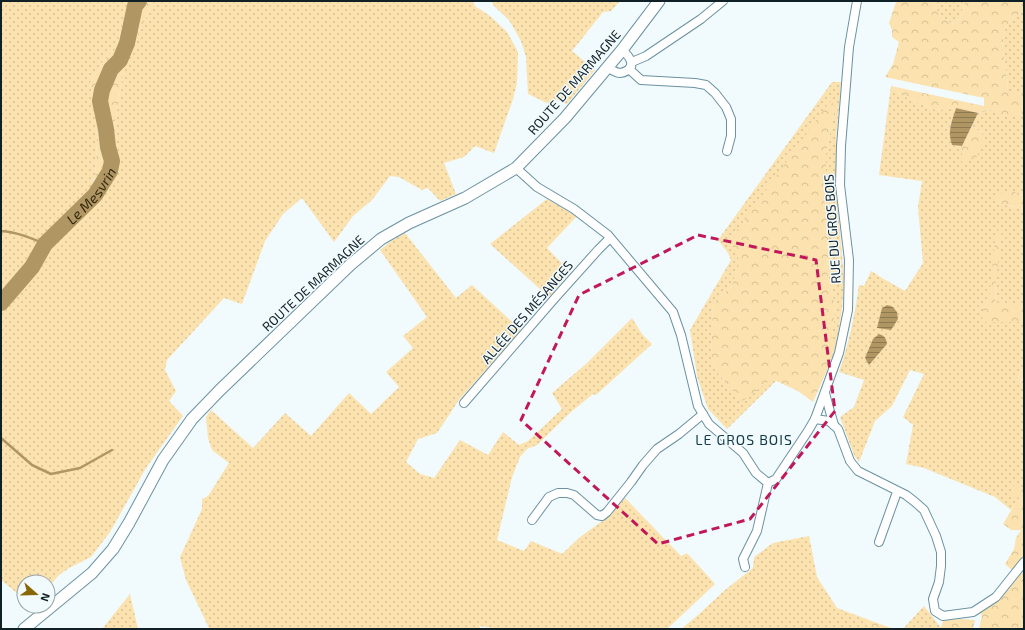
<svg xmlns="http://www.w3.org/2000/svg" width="1025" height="630" viewBox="0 0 1025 630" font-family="'Exo 2',sans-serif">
<defs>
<pattern id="grass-dots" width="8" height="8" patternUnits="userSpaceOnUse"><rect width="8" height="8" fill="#fbe2ae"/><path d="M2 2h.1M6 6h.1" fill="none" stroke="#d6c296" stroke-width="1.8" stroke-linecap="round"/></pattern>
<pattern id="forest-crowns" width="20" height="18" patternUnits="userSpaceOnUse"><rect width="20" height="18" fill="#fbe2ae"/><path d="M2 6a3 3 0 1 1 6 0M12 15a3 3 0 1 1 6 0" fill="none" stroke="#d6c296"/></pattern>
<pattern id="water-rules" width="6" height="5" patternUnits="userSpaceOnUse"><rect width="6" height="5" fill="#af9662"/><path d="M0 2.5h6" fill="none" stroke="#8d7a51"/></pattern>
</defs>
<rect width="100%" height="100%" fill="#f1fafd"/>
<!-- grass -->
<g fill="url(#grass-dots)">
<path d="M1,1H129L116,49L105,58L90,83L98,126L95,178L86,198L54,225L33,254L27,269L1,296Z"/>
<path d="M149,1H473L475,6L490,16L507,32L518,52L517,83L513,99L494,153L475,146L464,157L444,163L456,194L440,201L428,188L422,190L399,177L390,176L372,200L353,216L334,242L302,198L283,214L265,241L242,304L224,298L167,360L165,370L176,391L169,401L183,416L146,468L110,532L91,557L69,568L58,576L48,588V582H24V599L1,580V310L27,283L41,261L49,245L77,221L108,189L116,176L114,130L125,59L152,6Z"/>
<path d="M491,1H620L611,11L603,12L572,51L595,70L567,104L554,99L549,104L528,94L526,57L521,41L509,20L494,6Z"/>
<path d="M933,1H965L960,19L953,24C942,20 937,12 933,1Z"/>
<path d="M1024,11V94L1008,93L1006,69L1002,48L1005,28L1014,17Z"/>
<path d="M832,82H841L836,139V186L844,279L842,309L836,346L832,341L835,306L827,271L829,238L826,202V153L835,106L740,260L732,286L713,303L711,356L716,371L729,386L772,379L776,381L727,429L708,409L697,376L690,330L731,260L728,253L718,240Z"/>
<path d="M891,86L901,95L936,110L956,108L950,128L952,145L962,146V163L982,133L972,126L978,113L995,109L1013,115L1024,114V196L1020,194L997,203L1024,209V304L995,303L996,281L989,300L983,309V322H1024V364L1017,380L1021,383L1024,376V489L1020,486L1022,499L1015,504L1011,510L995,497L924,468L906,464L913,425L903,417L924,374L910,370L892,406L875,421L859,462L854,455L840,417L854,407L864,380L839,372C849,343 855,314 859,285L864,286L871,271L882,278L905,291L923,263L918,207L922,181L879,175Z"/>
<path d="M547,199L577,216L547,248L570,272L549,297L490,244Z"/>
<path d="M405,233L456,298L472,285L521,330L459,400L437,433L418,439L406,462L420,474L434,478L460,440L488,455L503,432L519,445L528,441L562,409L552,393L586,364L632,318L642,334L652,344L596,395L593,394L571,412L537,445L527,449L520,457L512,477L497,540L524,551L531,541L562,554L580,537L608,517L625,498L681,556L687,553L715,584L667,629H498L479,626L481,629H207L209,628L186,580L180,557L202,509V499L208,496L229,463L212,450L208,438L206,417L211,410L253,448L285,413L311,436L349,393L371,414L399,387L386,372L413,348L403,336L427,317L380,250L390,242Z"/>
<path d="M809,536L817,577L837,608L869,620L868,629H681L698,615L725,590L753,568L754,557L773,543Z"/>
<path d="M130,594L138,629H102Z"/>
<path d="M924,606L942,629H903Z"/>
</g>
<!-- forest -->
<g fill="url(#forest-crowns)">
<path d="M129,1H149L152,6L125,59L114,130L116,176L108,189L95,178L98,126L90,83L105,58L116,49Z"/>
<path d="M897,1H933C937,12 942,20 953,24L960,19L965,1H1024V11L1014,17L1005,28L1002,48L1006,69L1008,92L1024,94V114L1002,116L995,109L978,113L956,108L936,110L901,95L891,86L984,106V98L885,77L893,64L899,42L892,37V30L889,23L895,5Z"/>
<path d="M830,101L835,106L826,153V202L829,238L827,271L835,306L832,341L836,346L828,368L813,402L798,391L772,379L743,401L729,386L716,371L711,356L713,303L732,286L739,260L730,240Z"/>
<path d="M972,126L982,133L984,139L980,149L976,158L962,163V146Z"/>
<path d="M1009,190L1024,196V209L997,203V196Z"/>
<path d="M996,229H1002L996,281L995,302L1024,304V322H982L983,309L989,300Z"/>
<path d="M1024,364V376L1020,383L1017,381Z"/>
<path d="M1014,485L1020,486L1024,489V556L1012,570L1005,564L1014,549L1016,538L1021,530H1011L1003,524L1015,504L1022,499L1014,496L1012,492Z"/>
<path d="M1024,567V629H979L982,615L979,613L999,600Z"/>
<path d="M961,619L975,620L973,629H942L941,628L943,621Z"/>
<path d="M869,620L891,628L890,629H868Z"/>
</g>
<!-- water -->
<g fill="url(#water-rules)">
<path d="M956,108L978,113L962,146L952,145C947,130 952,122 956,108Z"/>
<path d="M887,305L893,307L897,312L898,319L891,330L877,328L882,308Z"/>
<path d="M879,334C885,336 886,338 887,344L869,365L865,358L873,339Z"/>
</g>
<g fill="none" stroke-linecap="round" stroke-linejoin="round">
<!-- stream -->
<g stroke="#af9662" stroke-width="2.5">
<path d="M1,231C17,232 31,238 45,244"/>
<path d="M1,438L32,465L51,474L80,468L112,450"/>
</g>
<!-- river -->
<path stroke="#af9662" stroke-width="16" id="s1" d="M1,303L32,267L45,244L95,195L110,171L112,161L108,147L106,129L100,101L102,90L111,69L120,60L127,43L135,6L139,1"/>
<!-- street casing -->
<g stroke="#6a92a2" stroke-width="10">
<g id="street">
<path d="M632,62L646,56L701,19L723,1"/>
<path d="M607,67C610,69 615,72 619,73C622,73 625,72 628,70C636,64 628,55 622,50"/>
<path d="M629,69L641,80L695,83L706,85L715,93L726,107L731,119V136L727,151"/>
<path d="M516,168L537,187L574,209L608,235L673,312L681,335L698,406L709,424L743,453L756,473L768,483L776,479L808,431L815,419L839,353L848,310L849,260L840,185L841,146L849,47L857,1"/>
<path d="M825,393L829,408L834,425"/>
<path d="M464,403L555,298L598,250L610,238"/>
<path d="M815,419L829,421L838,429L850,461L858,471L906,495L915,502L924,510L936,536L941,552V566L939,582L933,599L935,611L943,616L973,612L996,597L1024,562"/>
<path d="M532,520L549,497L558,493H567L574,495L597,515L602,516L607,512L631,482L643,465L657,449L679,434L703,414"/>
<path d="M879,542L897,492"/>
<path d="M745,567L743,559L757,531L768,483"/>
</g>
</g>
<!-- secondary casing -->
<g stroke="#6a92a2" stroke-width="13">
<path id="secondary" d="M24,629L92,573L113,549L129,523L163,460L192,419L220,390L350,265L381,239L409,223L465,198L516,168L565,118L622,50L659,1"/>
</g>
<!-- street -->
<use href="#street" stroke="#fff" stroke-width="8"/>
<!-- secondary -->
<use href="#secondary" stroke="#fff" stroke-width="11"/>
</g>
<!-- marked area -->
<path fill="none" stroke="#c2185b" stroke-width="3" stroke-dasharray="8 5" stroke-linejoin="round" d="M698,235L816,260L835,411L750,519L658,544L521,420L579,295Z"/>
<g text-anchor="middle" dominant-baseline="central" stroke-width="3" stroke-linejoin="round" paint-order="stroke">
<!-- street labels -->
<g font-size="13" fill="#102027" stroke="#f1fafd">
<text transform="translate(574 82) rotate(-49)">ROUTE DE MARMAGNE</text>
<text transform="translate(832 229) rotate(-94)">RUE DU GROS BOIS</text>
<text transform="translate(313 283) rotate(-43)">ROUTE DE MARMAGNE</text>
<text transform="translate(527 312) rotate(-49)">ALLÉE DES MÉSANGES</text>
</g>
<!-- water labels -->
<g font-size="14" font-style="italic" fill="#34280f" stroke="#f1fafd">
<text stroke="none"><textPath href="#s1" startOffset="141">Le Mesvrin</textPath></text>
</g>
<!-- neighbourhood labels -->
<g font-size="14" letter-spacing="1" fill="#113946" stroke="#f1fafd">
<text x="744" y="439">LE GROS BOIS</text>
</g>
</g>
<!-- border -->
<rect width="1025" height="630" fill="none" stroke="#102027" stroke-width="4"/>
<!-- north arrow -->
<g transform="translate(36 594) rotate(110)"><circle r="19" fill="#f1fafd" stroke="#97a3a7"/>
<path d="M0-3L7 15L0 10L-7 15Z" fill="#896705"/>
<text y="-6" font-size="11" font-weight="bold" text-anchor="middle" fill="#102027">N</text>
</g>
</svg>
